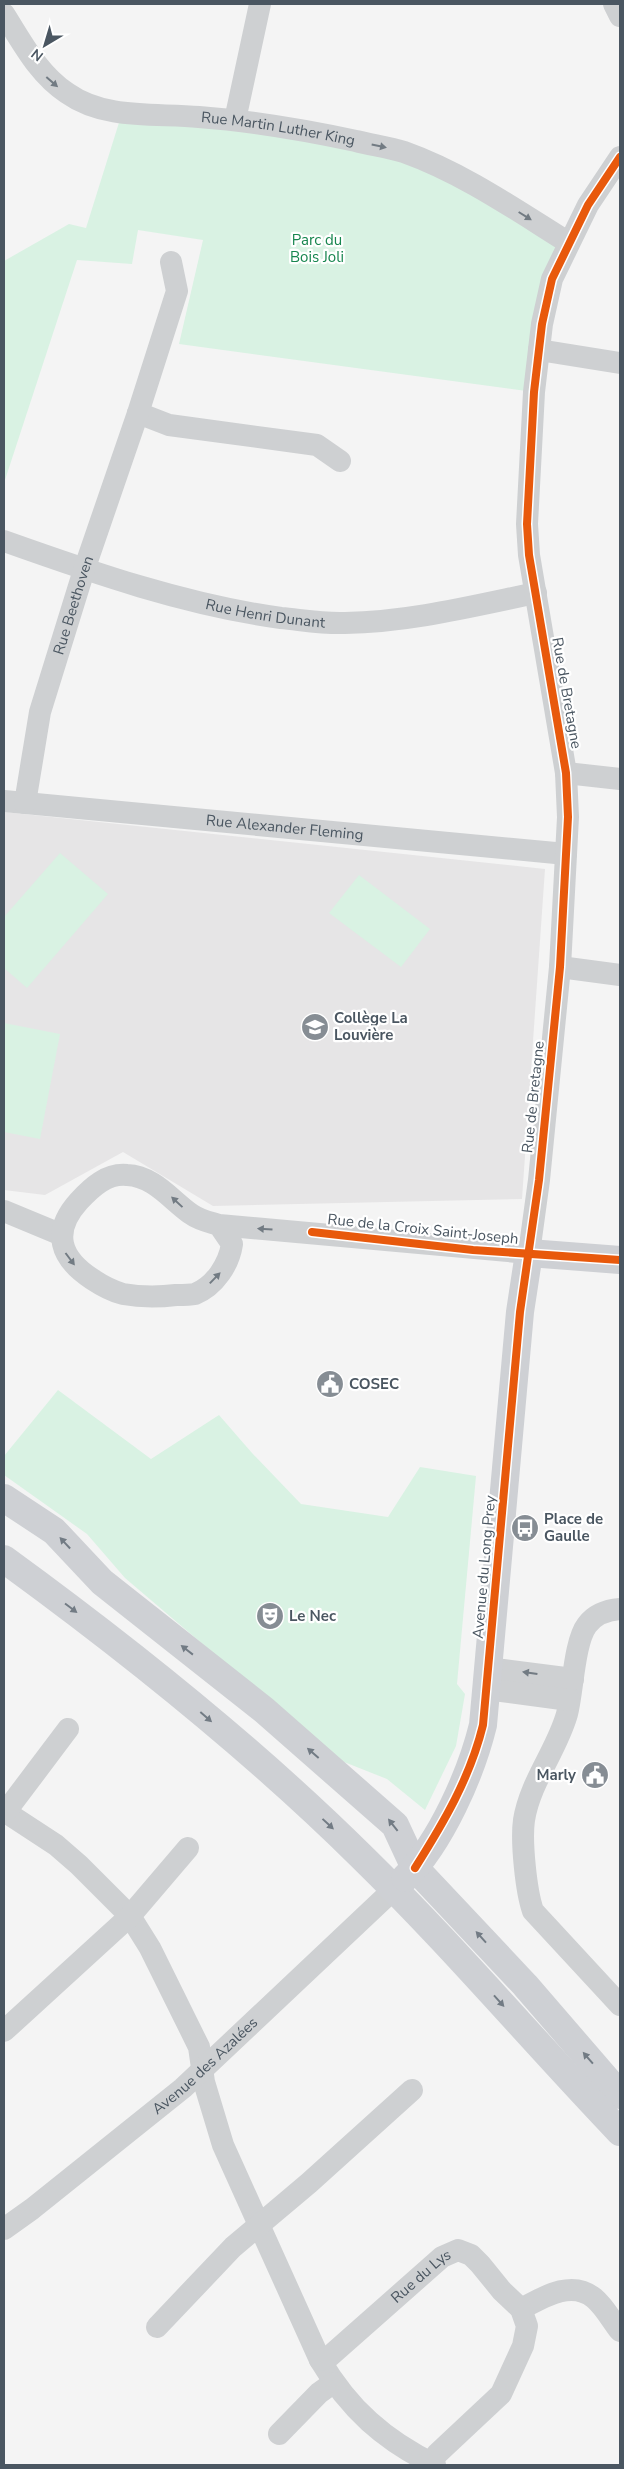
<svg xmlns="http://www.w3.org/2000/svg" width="624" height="2469" viewBox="0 0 624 2469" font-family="'Nunito Sans',sans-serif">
<rect width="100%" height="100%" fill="#f4f4f4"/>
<!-- education -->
<path fill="#e6e5e6" d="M4,812L545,869L522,1199L213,1206L123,1152L45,1195L4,1190Z"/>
<!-- green -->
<g fill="#d9f2e3">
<path d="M122,113L403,152L569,243L534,392L179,344L203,240L138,230L132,264L77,260L4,483V261L69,224L86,228Z"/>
<path d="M60,853L108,894L27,988L4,968V917Z"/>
<path d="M359,875L430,929L401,967L329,913Z"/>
<path d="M4,1023L60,1034L40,1139L4,1132Z"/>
<path d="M58,1390L151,1459L219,1415L252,1453L301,1504L388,1517L420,1467L476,1476L457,1684L465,1694L456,1746L425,1810L387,1779L339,1760L125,1578L87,1534L4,1475V1456Z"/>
</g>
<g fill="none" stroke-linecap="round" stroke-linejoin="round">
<!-- street -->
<g stroke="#ced0d2" stroke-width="22">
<path d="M614,4L620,16"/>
<path id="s1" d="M4,14C22,42 38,74 67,93C105,120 155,113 199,117C252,121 304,130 356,141C371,145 389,147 404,152C463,173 516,210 569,243"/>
<path d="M235,120L260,4"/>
<path d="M539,350L620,363"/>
<path d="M138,413L169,425L317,445L340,461"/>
<path id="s2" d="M4,541C94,573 186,605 281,618C302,620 324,624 345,623C409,622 473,606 536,593"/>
<path d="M566,773L620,779"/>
<path id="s3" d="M4,801L566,854"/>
<path id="s4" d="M25,803L40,712L84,570L138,413L177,291L171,262"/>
<path d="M560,967L620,975"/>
<path d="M4,1211L62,1235"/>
<path d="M219,1225L232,1244C229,1264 215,1286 195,1294C190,1295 182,1295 176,1295C159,1297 140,1297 123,1294C112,1291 101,1285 92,1279C60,1258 51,1232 79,1201C92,1187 107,1173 127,1175C154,1176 171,1200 191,1214C199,1220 209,1222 219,1225L529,1253L539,1180L560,967L568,817L566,773L529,555L527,524L534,392L542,324L552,279L588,205L620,157"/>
<path d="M620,1609C607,1610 595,1614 587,1625C574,1642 573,1691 567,1714C557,1750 530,1782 524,1820C521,1841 526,1891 533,1911L620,2005"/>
<path d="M488,1668L573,1679"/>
<path d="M486,1689L569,1700"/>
<path d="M4,1811L56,1845L79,1865L130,1916L150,1948L199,2047L204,2082L223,2145L320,2360C349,2409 384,2440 435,2465"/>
<path d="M4,1814L68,1729"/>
<path d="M4,2031L130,1916L188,1848"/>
<path id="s5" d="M4,2229L32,2209L183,2088L394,1889"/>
<path d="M521,2309C542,2298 571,2279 594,2298C604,2306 612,2321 620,2331"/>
<path d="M157,2327L233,2247L309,2183L412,2090"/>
<path id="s6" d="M320,2360L330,2356L442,2257L458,2250L471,2255L480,2264L502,2291L521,2309L527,2326L523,2346L501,2394L437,2454L431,2463"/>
<path d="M279,2434L319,2393L333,2383"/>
</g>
<!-- secondary -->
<g stroke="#ced0d4" stroke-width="28">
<path d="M4,1498L54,1531L102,1582L264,1710L395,1825L415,1868L525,1985L620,2095"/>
<path d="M4,1559C129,1650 252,1748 362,1857C452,1945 533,2041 620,2132"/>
<path d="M405,1878C441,1842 471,1774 483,1725L520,1312L529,1253L620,1260"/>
</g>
<!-- cycleway casing -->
<g stroke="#fff" stroke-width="11">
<g id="cycleway">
<path d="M312,1232L473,1250L620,1260"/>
<path d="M415,1868C444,1822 470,1778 483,1725L520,1312L539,1180L560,967L568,817L566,773L529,555L527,524L534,392L542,324L552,279L588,205L620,157"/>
</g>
</g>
<!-- cycleway -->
<use href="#cycleway" stroke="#e8590c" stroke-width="8"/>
</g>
<!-- one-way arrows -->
<defs><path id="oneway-solid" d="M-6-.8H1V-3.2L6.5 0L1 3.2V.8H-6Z" transform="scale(1.25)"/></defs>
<g fill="#727b83">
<use href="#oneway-solid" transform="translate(52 82) rotate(41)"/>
<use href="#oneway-solid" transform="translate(379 146) rotate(12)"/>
<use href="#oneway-solid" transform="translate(525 216) rotate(32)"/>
<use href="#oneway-solid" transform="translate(177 1202) rotate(-137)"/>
<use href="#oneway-solid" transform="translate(265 1229) rotate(-176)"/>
<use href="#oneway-solid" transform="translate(70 1259) rotate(53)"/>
<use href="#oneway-solid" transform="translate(215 1278) rotate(-46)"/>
<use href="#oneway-solid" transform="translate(530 1673) rotate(-172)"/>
</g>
<g fill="#727b84">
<use href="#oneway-solid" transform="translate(65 1543) rotate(-133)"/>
<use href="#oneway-solid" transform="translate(71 1608) rotate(37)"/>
<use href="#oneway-solid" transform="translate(187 1650) rotate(-142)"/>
<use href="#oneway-solid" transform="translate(206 1717) rotate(41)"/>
<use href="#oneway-solid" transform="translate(313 1753) rotate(-139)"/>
<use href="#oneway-solid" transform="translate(328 1824) rotate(43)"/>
<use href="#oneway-solid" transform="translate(393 1825) rotate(-128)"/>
<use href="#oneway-solid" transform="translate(481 1937) rotate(-132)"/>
<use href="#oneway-solid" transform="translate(499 2001) rotate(48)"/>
<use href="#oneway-solid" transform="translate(588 2058) rotate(-131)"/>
</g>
<!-- icons -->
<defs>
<g id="school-disc" transform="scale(1.4375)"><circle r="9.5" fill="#868d94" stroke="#fff"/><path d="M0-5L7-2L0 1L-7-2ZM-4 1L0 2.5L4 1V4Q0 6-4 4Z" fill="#fff"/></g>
<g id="civic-disc" transform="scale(1.4375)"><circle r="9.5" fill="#868d94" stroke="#fff"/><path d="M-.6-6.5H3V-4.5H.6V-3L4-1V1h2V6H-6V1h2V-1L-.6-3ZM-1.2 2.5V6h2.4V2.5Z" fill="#fff"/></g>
<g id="bus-disc" transform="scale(1.4375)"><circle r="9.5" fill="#868d94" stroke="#fff"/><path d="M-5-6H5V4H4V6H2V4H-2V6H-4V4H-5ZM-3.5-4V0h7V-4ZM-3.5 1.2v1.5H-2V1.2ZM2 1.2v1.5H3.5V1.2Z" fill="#fff"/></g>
<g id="theatre-disc" transform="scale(1.4375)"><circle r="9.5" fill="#868d94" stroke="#fff"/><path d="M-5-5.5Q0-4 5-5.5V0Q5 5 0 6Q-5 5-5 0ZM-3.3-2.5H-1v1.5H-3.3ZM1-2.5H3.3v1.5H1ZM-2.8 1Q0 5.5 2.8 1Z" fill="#fff"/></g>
</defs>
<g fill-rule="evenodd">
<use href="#school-disc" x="315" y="1027"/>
<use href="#civic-disc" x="330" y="1384"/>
<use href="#bus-disc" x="525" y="1528"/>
<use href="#theatre-disc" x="270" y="1616"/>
<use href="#civic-disc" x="595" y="1775"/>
</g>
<g text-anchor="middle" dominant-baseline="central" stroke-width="4.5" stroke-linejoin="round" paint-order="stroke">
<!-- street labels -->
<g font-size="15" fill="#4a5661" stroke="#fff">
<text stroke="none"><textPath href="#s1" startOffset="318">Rue Martin Luther King</textPath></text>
<text stroke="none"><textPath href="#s4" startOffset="204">Rue Beethoven</textPath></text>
<text stroke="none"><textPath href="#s2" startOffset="272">Rue Henri Dunant</textPath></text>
<text transform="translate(567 693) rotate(80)">Rue de Bretagne</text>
<text stroke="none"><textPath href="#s3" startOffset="282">Rue Alexander Fleming</textPath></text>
<text transform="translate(533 1097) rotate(-84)">Rue de Bretagne</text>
<text transform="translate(423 1229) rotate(6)">Rue de la Croix Saint-Joseph</text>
<text transform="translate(484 1567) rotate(-85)">Avenue du Long Prey</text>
<text stroke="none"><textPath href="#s5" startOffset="259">Avenue des Azalées</textPath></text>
<text stroke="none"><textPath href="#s6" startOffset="132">Rue du Lys</textPath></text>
</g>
<!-- park labels -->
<g font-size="15" fill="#17864f" stroke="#fff">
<text x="317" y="240">Parc du<tspan x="317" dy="17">Bois Joli</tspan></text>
</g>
<!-- poi labels -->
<g font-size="15" font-weight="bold" fill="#4a5661" stroke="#fff" text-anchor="start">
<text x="334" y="1018">Collège La<tspan x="334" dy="17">Louvière</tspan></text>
<text x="349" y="1384">COSEC</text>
<text x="544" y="1519">Place de<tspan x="544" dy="17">Gaulle</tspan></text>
<text x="289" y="1616">Le Nec</text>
<text x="576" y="1775" text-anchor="end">Marly</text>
</g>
</g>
<!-- border -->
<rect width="624" height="2469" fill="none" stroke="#4a5661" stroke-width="10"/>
<!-- north arrow -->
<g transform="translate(45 45) rotate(218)" stroke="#ffffff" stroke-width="4" paint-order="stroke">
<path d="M0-4L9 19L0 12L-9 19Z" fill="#4a5661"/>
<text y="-8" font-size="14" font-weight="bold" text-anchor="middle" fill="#4a5661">N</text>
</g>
</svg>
